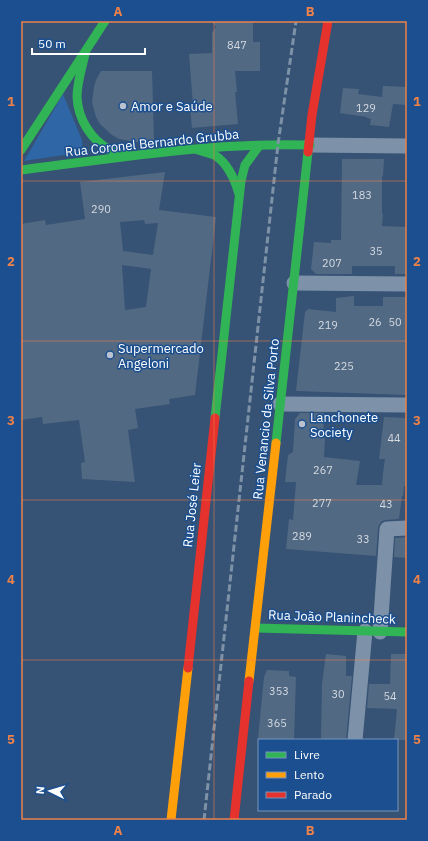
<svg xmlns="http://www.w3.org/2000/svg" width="428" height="841" viewBox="0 0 428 841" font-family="'IBM Plex Sans',sans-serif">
<rect width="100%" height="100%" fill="#365274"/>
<!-- green -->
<path fill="#2f66a5" d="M63,94L82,140C83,146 82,149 78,153L24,161Z"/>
<!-- building -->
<g fill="#526984" fill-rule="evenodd">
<path d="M211,21H253V42H260V71H235L237,92H235L238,124L192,128L190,106L193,105L189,54L212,53V33L216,27Z"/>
<path d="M101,71H152L154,141L136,142L119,139L112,135L100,124L96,117L94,110L92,102L94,87L96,80Z"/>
<path d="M383,86L407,87V105L393,104L389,127L370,125L371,119L367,118V117L340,113L343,88L359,89L358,94L382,97Z"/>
<path d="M342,159H384L383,176H382V214H383L382,226L407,227V274H395V266H352V274H316L311,269L314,242L331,243V240H341Z"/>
<path d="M165,172L159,210L216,217L195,395L169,399L170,404L135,409L138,428L128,430L135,482L82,479L81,463L85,462L79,420L43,424L42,417L21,420V224L45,220L46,225L85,219L80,182ZM144,220L145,224L158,223L153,255L123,251L120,222ZM122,265L151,269L146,307L125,310Z"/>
<path d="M354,296V306H383V297H407V395L296,391L305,312L308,309L336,312V298Z"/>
<path d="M300,413H324L323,438H325L324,457L360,461L356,485H382L383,473L385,459H379L384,417L407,418V486H404L403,496H402L399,519L386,520L382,521L379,525L378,528L376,556L286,549L289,519L293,520L296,482H285L288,455L293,452L295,419Z"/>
<path d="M407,537V558L394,557L395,538Z"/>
<path d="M326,654L346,656V676H352L346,740H321L322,684Z"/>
<path d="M391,654H407V740H394L397,709L367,708L369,684H390Z"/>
<path d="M267,670L289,671V676L296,677L294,740H260V739H258L264,677Z"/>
</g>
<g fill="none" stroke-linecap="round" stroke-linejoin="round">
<!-- street -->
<g stroke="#7d92a8" stroke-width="15">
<path d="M310,145L407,146"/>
<path d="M294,283L407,284"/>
<path d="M280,404L407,405"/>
<path d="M380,632L387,529L407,528"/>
<path d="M355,740L365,631"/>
</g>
<!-- fast -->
<g stroke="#30b455" stroke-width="9">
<path d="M85,54C82,68 77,82 77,97C78,119 91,140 110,150C116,153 122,154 128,155"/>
<path d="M21,150L105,21"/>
<path d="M198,150C204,152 211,153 216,156C229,165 235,180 239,194"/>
<path d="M21,170C117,158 213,142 310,145"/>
<path d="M215,418L241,181L245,165L259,146"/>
<path d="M276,443L308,152"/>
<path d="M256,628L407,632"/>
</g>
<!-- slow -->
<g stroke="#ff9f0a" stroke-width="9">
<path d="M249,681L276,443"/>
<path d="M171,820L188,668"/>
</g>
<!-- jam -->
<g stroke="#e5322d" stroke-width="9">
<path d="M308,152L312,115L328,21"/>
<path d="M188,668L215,418"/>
<path d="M234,820L249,681"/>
</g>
<!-- rail -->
<path stroke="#7e92a7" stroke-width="3" stroke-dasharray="7 3" stroke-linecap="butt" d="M204,820L278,144L296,21"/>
</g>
<!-- grid -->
<path fill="none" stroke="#ee8249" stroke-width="1" stroke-opacity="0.55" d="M214,21V820M21,181H407M21,341H407M21,500H407M21,660H407"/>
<!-- markers -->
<g fill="#b9c2ce" stroke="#1b4f8f" stroke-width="1.5">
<circle cx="123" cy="106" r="4"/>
<circle cx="110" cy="355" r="4"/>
<circle cx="302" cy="424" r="4"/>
</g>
<g text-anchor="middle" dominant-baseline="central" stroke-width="3" stroke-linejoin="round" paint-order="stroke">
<!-- number labels -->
<g font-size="11" fill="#d4dae0">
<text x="237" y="45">847</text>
<text x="366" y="108">129</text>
<text x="362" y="195">183</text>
<text x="101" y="209">290</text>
<text x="376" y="251">35</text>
<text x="332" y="263">207</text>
<text x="375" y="322">26</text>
<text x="395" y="322">50</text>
<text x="328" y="325">219</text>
<text x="344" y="366">225</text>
<text x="394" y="438">44</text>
<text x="323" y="470">267</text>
<text x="322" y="503">277</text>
<text x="386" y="504">43</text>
<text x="302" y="536">289</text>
<text x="363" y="539">33</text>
<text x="279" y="691">353</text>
<text x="338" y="694">30</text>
<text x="390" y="696">54</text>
<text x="277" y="723">365</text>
</g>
<!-- poi labels -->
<g font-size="13" fill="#fff" stroke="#1b4f8f" text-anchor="start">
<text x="131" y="106">Amor e Saúde</text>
<text x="118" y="348">Supermercado<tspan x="118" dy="15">Angeloni</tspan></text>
<text x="310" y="417">Lanchonete<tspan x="310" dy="15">Society</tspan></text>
</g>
<!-- street labels -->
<g font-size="13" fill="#fff" stroke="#1b4f8f">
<text transform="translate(152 143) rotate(-6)">Rua Coronel Bernardo Grubba</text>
<text transform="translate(266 419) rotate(-84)">Rua Venancio da Silva Porto</text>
<text transform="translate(192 505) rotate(-84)">Rua José Leier</text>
<text transform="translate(332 617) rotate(2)">Rua João Planincheck</text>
</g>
</g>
<!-- border -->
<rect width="428" height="841" fill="none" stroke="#1b4f8f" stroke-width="44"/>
<!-- legend -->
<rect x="258" y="739" width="140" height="72" fill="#1b4f8f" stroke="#7695bc"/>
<rect x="266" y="752" width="20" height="6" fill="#30b455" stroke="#7695bc"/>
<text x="294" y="759" font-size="12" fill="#ffffff">Livre</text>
<rect x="266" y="772" width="20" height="6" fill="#ff9f0a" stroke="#7695bc"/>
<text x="294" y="779" font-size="12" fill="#ffffff">Lento</text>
<rect x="266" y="792" width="20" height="6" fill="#e5322d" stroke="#7695bc"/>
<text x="294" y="799" font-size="12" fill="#ffffff">Parado</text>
<!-- north arrow -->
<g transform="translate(50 791) rotate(275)" stroke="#1b4f8f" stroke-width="3" paint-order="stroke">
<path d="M0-3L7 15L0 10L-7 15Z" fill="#ffffff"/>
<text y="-6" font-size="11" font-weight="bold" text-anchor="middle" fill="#ffffff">N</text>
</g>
<!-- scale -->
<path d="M32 48v6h113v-6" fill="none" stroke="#ffffff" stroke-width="2"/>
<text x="38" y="48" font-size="12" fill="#ffffff" stroke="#1b4f8f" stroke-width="3" paint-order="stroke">50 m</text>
<rect x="22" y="22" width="384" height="797" fill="none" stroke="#ee8249" stroke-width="1.5"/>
<g font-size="13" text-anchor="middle" font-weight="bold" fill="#ee8249">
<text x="118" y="16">A</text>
<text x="310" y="16">B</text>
<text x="11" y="106">1</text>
<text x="417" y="106">1</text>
<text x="11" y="266">2</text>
<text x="417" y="266">2</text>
<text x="11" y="425">3</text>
<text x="417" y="425">3</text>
<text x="11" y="584">4</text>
<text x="417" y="584">4</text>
<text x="11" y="744">5</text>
<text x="417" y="744">5</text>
<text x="118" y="835">A</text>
<text x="310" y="835">B</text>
</g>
</svg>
